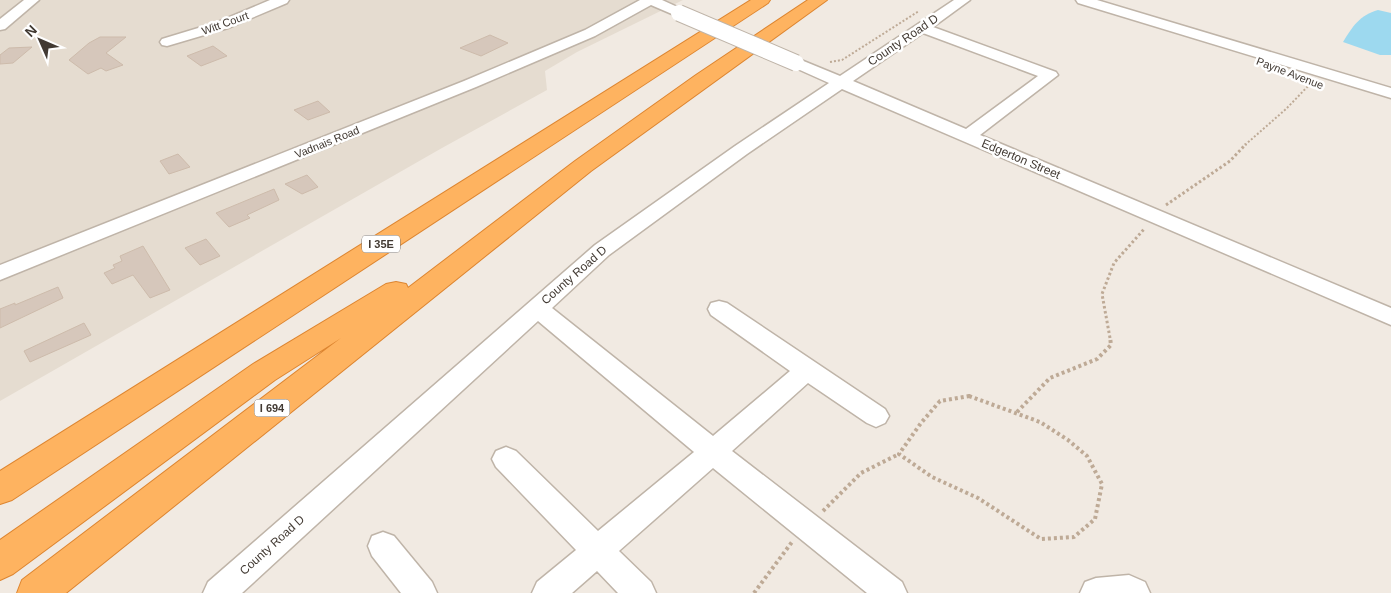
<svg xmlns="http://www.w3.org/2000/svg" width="1391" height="593" viewBox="0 0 1391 593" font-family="Helvetica,sans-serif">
<rect width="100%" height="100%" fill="#f1eae2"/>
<!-- residential -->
<path fill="#e5dcd0" d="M0,0H683L577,52L545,71L547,90L442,148L0,401Z"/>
<!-- water -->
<path fill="#9dd9ef" d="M1378,10L1391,13V55H1380L1343,42C1352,27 1360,15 1378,10Z"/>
<!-- building -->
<g fill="#d6c7bb" stroke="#cdbbab">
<path d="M490,35L508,43L481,56L460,48Z"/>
<path d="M100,37H126L106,53L123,65L106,71L101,68L88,74L69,60L89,43Z"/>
<path d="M213,46L227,56L201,66L187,56Z"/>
<path d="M32,47L13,63L0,64V55L9,48Z"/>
<path d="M318,101L330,112L308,120L294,110Z"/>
<path d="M178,154L190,167L169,174L160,161Z"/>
<path d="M307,175L318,187L302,194L285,184Z"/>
<path d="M274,189L279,200L247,215L250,218L229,227L216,213Z"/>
<path d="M206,239L220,256L200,265L185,248Z"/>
<path d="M143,246L170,290L150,298L133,275L112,284L104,273L115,268L113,265L122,261L120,256Z"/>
<path d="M58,287L63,298L0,328V309L15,303V305Z"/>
<path d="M84,323L91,335L30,362L24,351Z"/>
</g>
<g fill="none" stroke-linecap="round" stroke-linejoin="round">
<!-- minor casing -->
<g stroke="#bfb4a8" stroke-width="3">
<g id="minor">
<path d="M24,0H39L5,29L0,30V19Z"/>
<path d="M270,0H289L287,3L228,28L167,46L162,45L160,42L162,39L218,22Z"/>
<path d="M640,0H662L684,10L686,13L679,17L651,5L595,36L476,87L0,280V265L464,81L585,30Z"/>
<path d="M954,0H970L933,27L1056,72L1058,75L980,135L1391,308V325L842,89L747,154L609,255L552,308L713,436L790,371L711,315L708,309L711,303L719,301L727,303L885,409L889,416L885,423L876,427L867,423L808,383L732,451L902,582L907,593H867L713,468L619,551L651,582L656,593H618L597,571L572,593H532L537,582L576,550L496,467L492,459L496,451L506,447L516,451L598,531L694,452L538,321L242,593H203L208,582L595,245L735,146L829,83L791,66L788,63L791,60H801L840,76ZM923,33L1038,76L966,129L853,81Z"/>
<path d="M1076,0H1097L1391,88V98L1078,3Z"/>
<path d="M383,532L394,536L432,582L437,593H401L372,556L368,546L372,536Z"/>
<path d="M1129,575L1145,582L1150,593H1080L1085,582L1096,578Z"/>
</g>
</g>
<!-- highway casing -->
<g stroke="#dd8530" stroke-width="2">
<g id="highway">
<path d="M751,0H770L768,3L12,500L0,504V471Z"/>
<path d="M808,0H827L591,171L66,593H17L22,580L341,338L275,380L13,574L0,580V540L253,364L386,284L396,282L406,284L408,288L575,161L696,75Z"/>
</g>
</g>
<!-- path-far2 -->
<g stroke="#beaa96" stroke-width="2" stroke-dasharray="2 2" stroke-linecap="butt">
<path d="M830,62L842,60L919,11"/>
<path d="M1245,145L1286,109L1312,82"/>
</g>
<!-- path-far1 -->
<g stroke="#beaa96" stroke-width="3" stroke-dasharray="2.5 2.5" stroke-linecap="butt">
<path d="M1166,205L1230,161L1246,144"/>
<path d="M1110,338L1102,294L1114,263L1145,228"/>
</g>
<!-- path -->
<g stroke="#beaa96" stroke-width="4" stroke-dasharray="3 3" stroke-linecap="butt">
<path d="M969,396L1040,422L1068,440L1087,456L1102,484L1095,519L1074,537L1041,539L978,498L932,477L899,454L921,423L940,401Z"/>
<path d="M1017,412L1050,378L1097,359L1111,345L1110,337"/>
<path d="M823,511L861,473L899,454"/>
<path d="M754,593L792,542"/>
</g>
<!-- minor -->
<use href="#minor" fill="#fff" fill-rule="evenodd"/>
<!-- highway -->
<use href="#highway" fill="#feb360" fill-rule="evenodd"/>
<!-- minor-bridge casing -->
<g stroke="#bfb4a8" stroke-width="18" stroke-linecap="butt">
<path id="minor-bridge" d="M679,13L796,63"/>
</g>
<!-- minor-bridge -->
<use href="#minor-bridge" stroke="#fff" stroke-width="16"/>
</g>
<g text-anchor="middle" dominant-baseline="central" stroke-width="5" stroke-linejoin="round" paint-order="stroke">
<!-- far-street labels -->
<g font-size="11" fill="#423a33" stroke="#fff">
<text transform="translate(225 23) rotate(-20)">Witt Court</text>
<text transform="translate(1290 73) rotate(21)">Payne Avenue</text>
<text transform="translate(327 142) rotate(-22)">Vadnais Road</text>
</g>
<!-- shield labels -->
<g fill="#fff" stroke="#7b7570" stroke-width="1">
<rect x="362" y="235.5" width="38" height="17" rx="4"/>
<rect x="254.5" y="399.5" width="35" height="17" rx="4"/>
</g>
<g font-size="11" font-weight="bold" fill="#423a33">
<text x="381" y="244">I 35E</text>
<text x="272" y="408">I 694</text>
</g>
<!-- street labels -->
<g font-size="12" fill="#423a33" stroke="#fff">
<text transform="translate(903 40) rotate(-34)">County Road D</text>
<text transform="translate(1021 159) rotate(23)">Edgerton Street</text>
<text transform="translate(574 275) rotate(-41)">County Road D</text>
<text transform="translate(272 545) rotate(-42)">County Road D</text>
</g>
</g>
<!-- north arrow -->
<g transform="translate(40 40) rotate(315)" stroke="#ffffff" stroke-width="4" paint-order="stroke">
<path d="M0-4L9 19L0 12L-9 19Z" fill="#423a33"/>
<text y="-8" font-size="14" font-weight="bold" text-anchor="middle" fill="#423a33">N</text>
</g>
</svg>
